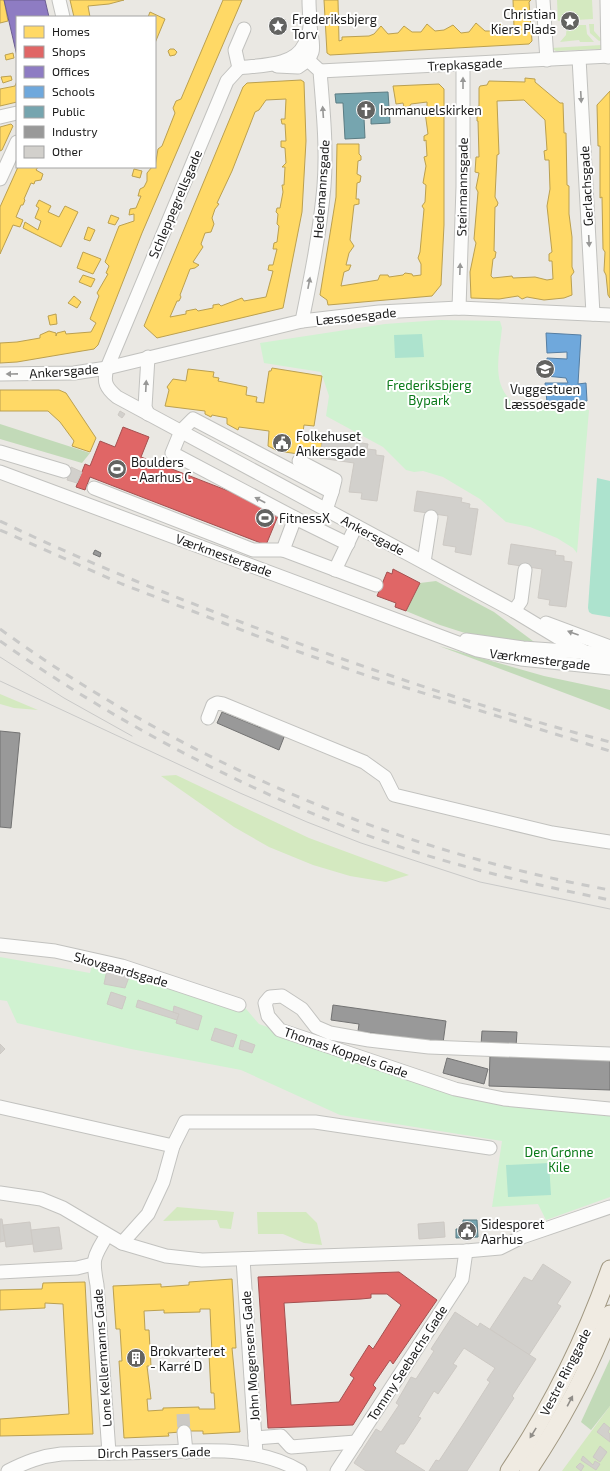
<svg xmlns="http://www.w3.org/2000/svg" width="610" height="1471" viewBox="0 0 610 1471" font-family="'Exo 2',sans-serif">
<rect width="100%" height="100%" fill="#eae8e3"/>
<!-- grass -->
<g fill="#d4e9c0">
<path d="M557,0H592L593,19L558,21Z"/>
<path d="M589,24H594V31L602,40L599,41L590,33Z"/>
<path d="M567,25H586L587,34L594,42H580L579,40L560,42L566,35Z"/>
<path d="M602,45V48L599,49L556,51L551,48Z"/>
<path d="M0,694L38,710L14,708L0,704Z"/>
<path d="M176,775L309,838L409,875L386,882L350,876L313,865L269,847L234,827L161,776Z"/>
<path d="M177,1207L234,1212L231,1229L220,1228L217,1220L163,1221Z"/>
<path d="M257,1212H306L317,1223L322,1245L304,1243L283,1234H258Z"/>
<path d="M610,1406V1471H562Z"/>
</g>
<!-- forest -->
<g fill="#c2dab8">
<path d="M0,424L90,453L82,463L0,439Z"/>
<path d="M436,581L494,612L537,644L468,634L440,625L406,611L420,583Z"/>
<path d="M439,646L544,676L610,690V710Z"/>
<path d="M610,1359V1406L591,1430L581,1422Z"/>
</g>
<!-- park -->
<g fill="#d0f2d1">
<path d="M439,320L500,321L502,328C499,357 489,391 521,407L589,410L577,553L573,548L557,538L530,527L506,522L480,499L443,477L423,471L414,472L406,470L383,447L326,416L329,396L321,372L264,363L260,343L385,324Z"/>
<path d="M0,957L90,973L93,962L241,1003L259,1024L380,1067L610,1115V1197L546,1220L538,1204L492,1207L502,1141L340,1115L241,1070L131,1049L17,1023L7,1001L0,1000Z"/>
</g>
<!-- pitch -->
<g fill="#ade3ce">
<path d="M422,334L424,357L395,358L394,335Z"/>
<path d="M597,478L610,481V617L592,614L589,612L588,608Z"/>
<path d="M549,1163L551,1195L508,1197L506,1165Z"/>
</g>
<!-- homes -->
<g fill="#ffd966" stroke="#bba050" fill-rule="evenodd">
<path d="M0,0H4L8,21L0,23Z"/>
<path d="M70,0H124L109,4L88,6L90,17H74Z"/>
<path d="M223,0H242L142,233L98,345L94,349L76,352L17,362L0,363V343L17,342L40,338V335L49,331L56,333V336L57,333L65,331L66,334L91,332L96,323L90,319L97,301L99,296L97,293L108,274L106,273L109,266L105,262L119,226L134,221V214L129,215L130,209L136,208L141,196H138L140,189L144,187L147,181V173L152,167H155L158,149L162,146L175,113L173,108L176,101L181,99Z"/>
<path d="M324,0H338L339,41L342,40V37L369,36L374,34L381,26L388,34L398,33L404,26L412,32H421L427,24L435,31L444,30L453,25L461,33L469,32L476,23L485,31H492L499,22L507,30H511L514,27L513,0H531L529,2L532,41L529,44L330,55L327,53Z"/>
<path d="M150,12L165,19L155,43V17H148Z"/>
<path d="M170,49H174L177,52L175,55L170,56L168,51Z"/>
<path d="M13,53L14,58L6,60L5,55Z"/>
<path d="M11,76L12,80L3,83L1,77Z"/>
<path d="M525,78L535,79V82L560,103H563L564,133H566L567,185L569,186V214L572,237V267L574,272L571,276L572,295L564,298L544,300L527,297L522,299L518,296L499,299L471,298L470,272L476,243L474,239L478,192L476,188L479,173L475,172L476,157H479L478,121H477V107L479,106V88L480,86L487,85L489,81L525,82ZM524,100L545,120L547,150L544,151L545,160H549L550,189L547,206L552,252L549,254V261H552L553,279L547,280L535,277L513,278L512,276L493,278L491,276L493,259L495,258L496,252L494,251L495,207L497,206L498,203L495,197L497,155L499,154L497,101Z"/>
<path d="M301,80L304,82L306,141L302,212L283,308L157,338L144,326L243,87L247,83ZM286,99L285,119H281L282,124H285L286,141H281V147L285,148L286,163L282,167H285L284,185H282L283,192L280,208H277L276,212L278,214L277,224L279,226L277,242L274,243L273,249H277L273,265H269L268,270L273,271L266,297L244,301L242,298L221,306L219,304L213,305V308L198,311L196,309L186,311V314L170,317L177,301H179L181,297L180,295L190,269L195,268L199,265L193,262L203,247L201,244L205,233L211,232L214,224L212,218L215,209L219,204L217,203L232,171L255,112L259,110L266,100Z"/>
<path d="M17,81V102L0,106V89L15,86Z"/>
<path d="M439,84L444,89V225L441,285L432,296L328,305L327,300L320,295L336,197L337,144H359V154L361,156V160L358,161L357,174L361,176L360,182L357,183L356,199H359V204L354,205L350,240L354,246L349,253L346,265H351L349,270L344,272L341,286L378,280L380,275H388L389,277L403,275L405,273L412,274L413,276L421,275V264L418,258L420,252L424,209L422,206L425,202L426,185L423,183L426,166L424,157L427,156L426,140L424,141V136L428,134L425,112H427V102L411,104L409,107H404L403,103L396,104L393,86Z"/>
<path d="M610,91V298L608,295L606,275L604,271L605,252L603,249L602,197L600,198V146H598L597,105Z"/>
<path d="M11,124L13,126L2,150L0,151V127Z"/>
<path d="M18,167H38L36,170L43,174L41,180L35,181L34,184L31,183L24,199L25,200L23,205H21L16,217L23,220L20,227L13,225L0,254V207Z"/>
<path d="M134,169L142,171L140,178L132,176Z"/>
<path d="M39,200L51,206L48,212L59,217L65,206L78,212L61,247L23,228L25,222L38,230L41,221L35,218L39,208L36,206Z"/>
<path d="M111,215L119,218L115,225L108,223Z"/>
<path d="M88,227L95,230L90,241L84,239Z"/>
<path d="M83,252L101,259L93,274L77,268Z"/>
<path d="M83,275L95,279L91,287L79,282Z"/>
<path d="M74,296L81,302L77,308L68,303Z"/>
<path d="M56,314L57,324L50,325L48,316Z"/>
<path d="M272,368L322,376L314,426L304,425L302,439L322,443L321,453L313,452L312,456L278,451L268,446L269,431L239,427L238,430L227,424V418L212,415L211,417L205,414V411L165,406L169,390L167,387L173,379L186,381L188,369L214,372L213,377L219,378L218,381L247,387L246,395L257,397L256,402L264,403L269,371H271Z"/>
<path d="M0,390H59L66,393L96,438L90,452L72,446L74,441L60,422L48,411H0Z"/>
<path d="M232,1279L236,1348H232L240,1432L203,1434V1431H192L168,1433L169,1436L124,1438L119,1361H122L120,1329H116L113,1286L161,1284V1287L189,1285V1282ZM200,1309H210L212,1354H209L211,1393H214L215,1409H199V1407L163,1408V1410L148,1411L147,1399H151L147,1366H151L149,1330H145L144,1311L164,1310V1313L200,1312Z"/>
<path d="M85,1282L93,1434L0,1436V1419L69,1414L63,1304L45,1303V1308L0,1310V1290L42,1289L43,1283Z"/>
</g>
<!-- shops -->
<g fill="#e06666" stroke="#a55050" fill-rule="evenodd">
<path d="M123,427L149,437L141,457L280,511L266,545L90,477L85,490L76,487L85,464L90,466L100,441L115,447Z"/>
<path d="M393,569L420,583L406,611L395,607L396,603L377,596L387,572L392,574Z"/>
<path d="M399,1272L437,1300L393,1364L390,1360L373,1385L376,1388L353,1425L268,1428L258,1277ZM371,1294H387L401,1305L373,1349L369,1345L350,1375L354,1378L339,1402L291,1405L284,1303L361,1299L371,1298Z"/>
</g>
<!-- offices -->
<path fill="#8e7cc3" stroke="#6c5f91" d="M4,0H45L49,17H17V56Z"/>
<!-- schools -->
<path fill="#6fa8dc" stroke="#567ea2" d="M546,333L581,335L578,384L586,383L587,401L547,402L545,383H568L566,378L546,376L547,358L567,359V352L547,353Z"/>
<!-- public -->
<g fill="#76a5af" stroke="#5b7c83">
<path d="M388,92L390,123L371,124V118H364L365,138L345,139L343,103H336L335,94Z"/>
<path d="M463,1220H477L478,1237L456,1238V1229H463Z"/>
</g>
<!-- industry -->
<g fill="#999" stroke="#737373">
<path d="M95,550L101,553L100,557L93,554Z"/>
<path d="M222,712L261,728L263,723L286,732L279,750L217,723Z"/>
<path d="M0,731L20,733L11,828L0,827Z"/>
<path d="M333,1005L446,1021L443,1043L358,1031L359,1024L331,1020Z"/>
<path d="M482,1031L517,1032L516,1047L481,1045Z"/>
<path d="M490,1054L610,1059V1090L489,1086Z"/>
<path d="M447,1058L488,1069L484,1084L443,1073Z"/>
</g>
<!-- building -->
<g fill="#d2d0cc" stroke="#cdc9c4">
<path d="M120,411L125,414L122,418L118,415Z"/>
<path d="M323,437L368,444L367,449L376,450V455L384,456L377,501L361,499L362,493L349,492L354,463L320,458Z"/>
<path d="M71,467L82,472L77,483L67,480Z"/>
<path d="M417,491L462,498L461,502L470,504L469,508L478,509L471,555L455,552L456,547L443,545L448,516L414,511Z"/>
<path d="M511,544L556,551L555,555L564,556V561L572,562L566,607L549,605L550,600L538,598L542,569L508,564Z"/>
<path d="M107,970L129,977L125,988L104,984Z"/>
<path d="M111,992L126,997L122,1009L107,1004Z"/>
<path d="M138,1000L179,1014L177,1020L136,1007Z"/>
<path d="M174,1006L202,1016L198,1030L176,1023L179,1014L173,1012Z"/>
<path d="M215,1028L237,1035L233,1047L211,1040Z"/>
<path d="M241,1040L255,1045L252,1053L239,1049Z"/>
<path d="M0,1044L5,1049L0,1054Z"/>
<path d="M0,1219H2L5,1241L0,1242Z"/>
<path d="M30,1222L33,1244L6,1247L3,1225Z"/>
<path d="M444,1222L445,1237L419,1239L418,1224Z"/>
<path d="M59,1227L62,1249L34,1252L31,1230Z"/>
<path d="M543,1264L571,1282L557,1304L561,1306L529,1355L490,1329L524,1277L532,1281Z"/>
<path d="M455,1312L478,1327L480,1323L536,1359L512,1396L514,1398L467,1471H429L436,1460L439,1461L464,1423L490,1382L487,1380L495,1368L464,1348L453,1364L457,1366L438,1394L434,1391L418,1417L421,1418L404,1444H400L395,1452L425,1471H366L354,1463L376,1429L381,1432L399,1405L396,1403L411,1377L416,1379L434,1351L431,1349Z"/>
<path d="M604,1423L610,1428L608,1432L610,1434V1442L597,1432Z"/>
<path d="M600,1446L607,1452L600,1462L593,1457Z"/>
<path d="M583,1456L593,1465L595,1461L600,1464L596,1470L581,1460Z"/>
<path d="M580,1463L584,1466L581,1471L576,1467Z"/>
</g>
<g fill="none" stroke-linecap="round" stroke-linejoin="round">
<!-- minor-tunnel -->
<path stroke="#cbc9c5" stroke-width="13" stroke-dasharray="13 6" stroke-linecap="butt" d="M183,1414L184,1432"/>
<!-- minor casing -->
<g stroke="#c2c2bf" stroke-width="15">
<g id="minor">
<path d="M59,0L63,17"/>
<path d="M543,0L547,60"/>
<path d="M607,0L608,57"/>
<path d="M310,28C309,33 307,40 304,45C294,67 258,65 239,68L227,81L107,368C103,382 106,388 117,397L514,611L557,637L610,665"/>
<path d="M579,58L593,314"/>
<path d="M277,66L298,67C319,55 312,44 310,26C310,17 309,9 309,0"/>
<path d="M239,68L235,50L244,29"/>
<path d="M320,71L610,56"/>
<path d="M0,117L17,113"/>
<path d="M0,179L17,142"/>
<path d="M459,308L463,187V65"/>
<path d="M302,321C311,277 320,232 324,186C327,148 323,109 320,71L308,60"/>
<path d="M0,374L74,373L107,368L302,321L379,312L459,308L610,315"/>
<path d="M148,414L145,407L148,357"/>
<path d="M0,452L64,471"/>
<path d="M299,461L335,480L332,492"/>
<path d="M0,472L477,650L521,659L610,668"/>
<path d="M94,488L253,550H283"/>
<path d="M295,518L172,453L181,431L193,419L332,492L326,510"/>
<path d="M348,544L295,518L283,550L376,585"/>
<path d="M424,562L431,517"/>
<path d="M335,570L356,526"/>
<path d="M514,611L521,601L525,570"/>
<path d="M546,623L610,647"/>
<path d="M466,640L523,648L610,654"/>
<path d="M208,718L213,705L217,703L223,704L364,762L385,777L394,795L552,833L610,842"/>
<path d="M0,945L55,951L122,966L239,1005"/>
<path d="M610,1054L429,1047L369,1040L330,1033L316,1027L302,1009L282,996L270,997L265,1003L268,1016L280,1030L455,1089L504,1099L610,1109"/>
<path d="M0,1107L173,1146"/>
<path d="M0,1193L41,1199L63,1208L122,1243L166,1256L202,1260L466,1251L500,1248L522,1237L610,1207"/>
<path d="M107,1235C93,1258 92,1259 97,1285L109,1453"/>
<path d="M122,1243L148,1214L163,1182L173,1146L185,1122H315L490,1148"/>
<path d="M243,1259L256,1454"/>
<path d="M0,1272L77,1268L93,1264"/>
<path d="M184,1432L186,1452"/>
<path d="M255,1438L281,1436L291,1447L356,1442"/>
<path d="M8,1471C26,1462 41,1456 61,1454C93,1453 125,1453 156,1452C204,1451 257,1445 300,1471"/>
<path d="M337,1471L462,1279L466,1251"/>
</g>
</g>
<!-- major casing -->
<g stroke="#a09780" stroke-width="19">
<g id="major">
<path d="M509,1471C551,1408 585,1340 610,1269"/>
<path d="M528,1471C561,1422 589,1370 610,1314"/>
</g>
</g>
<!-- minor -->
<use href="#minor" stroke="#fcfcfb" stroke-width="13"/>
<!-- major -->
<use href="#major" stroke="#f0ebe2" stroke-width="17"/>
<!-- tram -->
<g stroke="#c9c9c8" stroke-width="1">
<path d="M0,657L64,698L132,736"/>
<path d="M0,681L240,793L307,822L361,843L480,882L610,909"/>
</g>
<!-- rail -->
<g stroke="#c9c9c8" stroke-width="3" stroke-dasharray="8 8" stroke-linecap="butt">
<path d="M0,521C85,562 174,597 262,630C376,672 492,711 610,742"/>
<path d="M0,530L122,584L291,649L365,675L610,751"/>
<path d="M0,629C181,760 391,850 610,890"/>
<path d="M0,641C112,720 235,785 364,834C443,864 527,883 610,900"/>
</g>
</g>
<!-- one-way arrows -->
<defs><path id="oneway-solid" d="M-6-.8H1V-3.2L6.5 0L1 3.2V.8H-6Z"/></defs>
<g fill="#979796">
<use href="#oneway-solid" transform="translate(463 83) rotate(-90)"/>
<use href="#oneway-solid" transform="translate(581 97) rotate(87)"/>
<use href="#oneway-solid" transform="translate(323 112) rotate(-94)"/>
<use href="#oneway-solid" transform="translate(589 241) rotate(87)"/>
<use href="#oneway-solid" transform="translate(460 269) rotate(-88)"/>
<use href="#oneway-solid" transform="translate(309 283) rotate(-79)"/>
<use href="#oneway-solid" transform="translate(12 374) rotate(179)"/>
<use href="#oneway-solid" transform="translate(146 386) rotate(-87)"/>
<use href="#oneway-solid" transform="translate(260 500) rotate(-152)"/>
<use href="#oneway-solid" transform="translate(573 633) rotate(-160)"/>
</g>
<g fill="#908d88">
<use href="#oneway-solid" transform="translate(570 1401) rotate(-62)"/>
<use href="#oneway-solid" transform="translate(533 1433) rotate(122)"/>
</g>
<!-- icons -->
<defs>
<g id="sight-disc" transform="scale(1)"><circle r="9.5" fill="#636361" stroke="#fff"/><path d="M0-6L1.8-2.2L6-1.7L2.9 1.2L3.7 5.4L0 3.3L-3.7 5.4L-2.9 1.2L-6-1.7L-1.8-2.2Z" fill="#fff"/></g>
<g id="church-disc" transform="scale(1)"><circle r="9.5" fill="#636361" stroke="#fff"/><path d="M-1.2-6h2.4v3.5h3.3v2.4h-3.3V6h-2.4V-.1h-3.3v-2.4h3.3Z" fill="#fff"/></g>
<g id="school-disc" transform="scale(1)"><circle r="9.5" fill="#636361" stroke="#fff"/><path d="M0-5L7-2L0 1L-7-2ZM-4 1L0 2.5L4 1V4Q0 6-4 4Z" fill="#fff"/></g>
<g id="civic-disc" transform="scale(1)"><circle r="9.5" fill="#636361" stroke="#fff"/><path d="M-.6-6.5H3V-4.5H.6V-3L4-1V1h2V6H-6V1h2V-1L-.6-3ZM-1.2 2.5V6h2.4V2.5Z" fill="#fff"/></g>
<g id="stadium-disc" transform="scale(1)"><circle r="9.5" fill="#636361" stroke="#fff"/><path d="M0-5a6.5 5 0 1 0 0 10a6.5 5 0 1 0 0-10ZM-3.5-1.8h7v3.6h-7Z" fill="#fff"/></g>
<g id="building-disc" transform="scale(1)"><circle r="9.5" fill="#636361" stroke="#fff"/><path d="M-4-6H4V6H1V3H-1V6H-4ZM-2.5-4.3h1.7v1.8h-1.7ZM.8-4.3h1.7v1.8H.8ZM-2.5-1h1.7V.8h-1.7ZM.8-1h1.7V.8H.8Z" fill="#fff"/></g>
</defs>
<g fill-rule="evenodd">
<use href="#sight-disc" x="570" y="21"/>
<use href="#sight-disc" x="278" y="26"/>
<use href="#church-disc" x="366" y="110"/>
<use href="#school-disc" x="545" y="369"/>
<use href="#civic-disc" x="282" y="443"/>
<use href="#stadium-disc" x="117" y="469"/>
<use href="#stadium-disc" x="265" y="518"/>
<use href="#civic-disc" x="467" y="1231"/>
<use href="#building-disc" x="136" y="1358"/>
</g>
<g text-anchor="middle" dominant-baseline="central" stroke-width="4" stroke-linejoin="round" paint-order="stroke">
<!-- poi labels -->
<g font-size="13" fill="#1b1b1b" stroke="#fff" text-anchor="start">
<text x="556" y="14" text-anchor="end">Christian<tspan x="556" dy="15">Kiers Plads</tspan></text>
<text x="292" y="19">Frederiksbjerg<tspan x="292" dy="15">Torv</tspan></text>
<text x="380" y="110">Immanuelskirken</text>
<text x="545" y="389" text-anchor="middle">Vuggestuen<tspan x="545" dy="15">Læssøesgade</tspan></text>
<text x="296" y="436">Folkehuset<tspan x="296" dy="15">Ankersgade</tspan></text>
<text x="131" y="462">Boulders<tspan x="131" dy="15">- Aarhus C</tspan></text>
<text x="279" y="518">FitnessX</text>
<text x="481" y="1224">Sidesporet<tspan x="481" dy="15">Aarhus</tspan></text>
<text x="150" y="1351">Brokvarteret<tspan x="150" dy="15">- Karré D</tspan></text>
</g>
<!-- street labels -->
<g font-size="13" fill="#1b1b1b" stroke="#fff">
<text transform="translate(465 64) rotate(-3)">Trepkasgade</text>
<text transform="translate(586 186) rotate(-93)">Gerlachsgade</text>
<text transform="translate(462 187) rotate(-89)">Steinmannsgade</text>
<text transform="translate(321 189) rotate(-86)">Hedemannsgade</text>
<text transform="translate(175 204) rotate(-67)">Schleppegrellsgade</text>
<text transform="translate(356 316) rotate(-6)">Læssøesgade</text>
<text transform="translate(64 371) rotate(-4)">Ankersgade</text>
<text transform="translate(373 535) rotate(28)">Ankersgade</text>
<text transform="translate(224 555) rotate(20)">Værkmestergade</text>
<text transform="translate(540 659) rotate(7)">Værkmestergade</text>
<text transform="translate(121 969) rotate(16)">Skovgaardsgade</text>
<text transform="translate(346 1052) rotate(19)">Thomas Koppels Gade</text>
<text transform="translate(250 1356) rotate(-94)">John Mogensens Gade</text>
<text transform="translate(102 1358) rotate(-94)">Lone Kellermanns Gade</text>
<text transform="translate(407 1363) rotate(-57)">Tommy Seebachs Gade</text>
<text transform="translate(565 1372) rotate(-63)">Vestre Ringgade</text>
<text transform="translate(154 1452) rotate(-1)">Dirch Passers Gade</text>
</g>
<!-- park labels -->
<g font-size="13" fill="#097918" stroke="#fff">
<text x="429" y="385">Frederiksbjerg<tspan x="429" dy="15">Bypark</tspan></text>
<text x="559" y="1152">Den Grønne<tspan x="559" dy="15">Kile</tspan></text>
</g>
</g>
<!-- legend -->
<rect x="16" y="16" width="140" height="152" fill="#ffffff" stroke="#a4a4a4"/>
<rect x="24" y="26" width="20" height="12" fill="#ffd966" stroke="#a4a4a4"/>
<text x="52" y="36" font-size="12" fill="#1b1b1b">Homes</text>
<rect x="24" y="46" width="20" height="12" fill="#e06666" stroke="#a4a4a4"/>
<text x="52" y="56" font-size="12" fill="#1b1b1b">Shops</text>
<rect x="24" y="66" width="20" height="12" fill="#8e7cc3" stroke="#a4a4a4"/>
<text x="52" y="76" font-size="12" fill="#1b1b1b">Offices</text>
<rect x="24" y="86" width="20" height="12" fill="#6fa8dc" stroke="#a4a4a4"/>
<text x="52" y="96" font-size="12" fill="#1b1b1b">Schools</text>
<rect x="24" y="106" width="20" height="12" fill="#76a5af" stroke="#a4a4a4"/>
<text x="52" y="116" font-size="12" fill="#1b1b1b">Public</text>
<rect x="24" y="126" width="20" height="12" fill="#999999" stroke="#a4a4a4"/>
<text x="52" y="136" font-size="12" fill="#1b1b1b">Industry</text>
<rect x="24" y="146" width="20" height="12" fill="#d2d0cc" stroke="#a4a4a4"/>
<text x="52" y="156" font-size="12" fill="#1b1b1b">Other</text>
</svg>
